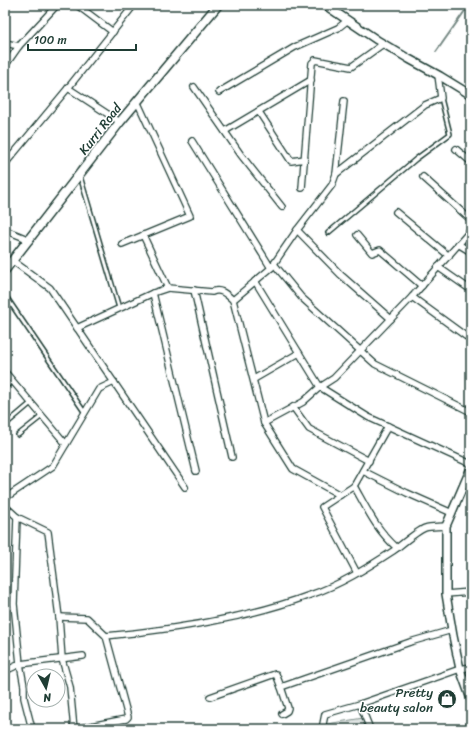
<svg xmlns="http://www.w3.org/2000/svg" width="476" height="734" viewBox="0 0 476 734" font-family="Sriracha,sans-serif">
<rect width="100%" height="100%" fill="#fff"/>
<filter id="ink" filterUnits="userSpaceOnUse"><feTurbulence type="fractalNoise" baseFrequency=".025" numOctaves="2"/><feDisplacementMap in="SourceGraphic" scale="8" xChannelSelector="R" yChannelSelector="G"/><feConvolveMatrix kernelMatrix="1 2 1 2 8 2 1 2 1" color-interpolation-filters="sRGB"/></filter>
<g filter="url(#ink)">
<!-- green -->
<path fill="#dee3e2" stroke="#7e908b" d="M363,718L367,729H326L327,724Z"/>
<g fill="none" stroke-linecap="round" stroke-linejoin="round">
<!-- stream -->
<path stroke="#758883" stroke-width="2" d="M436,52L469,5"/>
<!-- service casing -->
<g stroke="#1f3d34" stroke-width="6">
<g id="service">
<path d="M80,176L119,308"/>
<path d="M328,233L416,159L450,134L441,98"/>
<path d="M5,295L85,413"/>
<path d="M5,387L13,381"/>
<path d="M5,425L31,403"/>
<path d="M18,435L42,416"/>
</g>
</g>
<!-- minor casing -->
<g stroke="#1f3d34" stroke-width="8">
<g id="minor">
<path d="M77,5L113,32"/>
<path d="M5,43L19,46"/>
<path d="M5,66L19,46L57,5"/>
<path d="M194,87L241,155L282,207"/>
<path d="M219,92L295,47L338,28L348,20"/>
<path d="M259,112L291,161L305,159"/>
<path d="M120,122L68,88L134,5"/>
<path d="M225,131L311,80"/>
<path d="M192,141L271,268"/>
<path d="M456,149L471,162"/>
<path d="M5,164L68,88"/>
<path d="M336,174L344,101"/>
<path d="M423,177L471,220"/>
<path d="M302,188L312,63L315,60L351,67L383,44"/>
<path d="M396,212L449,256"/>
<path d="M5,230L30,240"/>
<path d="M357,235L372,253L380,250L422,286"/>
<path d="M122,244L190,216L137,101"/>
<path d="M458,244L471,252"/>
<path d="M13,261L50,288L185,487"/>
<path d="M274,264L301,297L375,364L471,412"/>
<path d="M438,267L471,290"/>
<path d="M255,281L320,387L368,417L471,464"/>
<path d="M168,288L212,292C221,288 227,295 233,300L264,423L293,469L340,495"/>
<path d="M194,290L232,457"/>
<path d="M153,293L196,471"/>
<path d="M412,297L471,340"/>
<path d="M233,300L271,268L297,230"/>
<path d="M391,319L341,275L297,230L332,185L336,174L425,105L441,98L438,75"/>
<path d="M77,328L153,293L168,288L143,235"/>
<path d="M5,372L66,444"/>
<path d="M254,379L299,353"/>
<path d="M293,407L309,429L369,461"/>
<path d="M264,423L303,402L320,387L334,378L412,297L471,230"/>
<path d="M363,471L407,493L452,513"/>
<path d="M354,486C368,511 376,529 397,548"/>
<path d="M5,498L53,466L99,389L114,382"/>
<path d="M5,506L17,517L48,532L59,617L62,659L70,687L74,729"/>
<path d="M17,517L14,604L20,664L24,686V698L32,729"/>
<path d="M357,573L322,507L354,486L388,426"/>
<path d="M446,594L471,592"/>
<path d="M59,617L87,618L106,636L128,717L126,719L75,729"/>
<path d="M106,636C175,629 245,619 310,595C340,585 367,568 393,551C401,545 417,531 425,528C431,526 439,527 446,526"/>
<path d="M5,671L20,664L83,656"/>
<path d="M281,687L288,708L287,711L282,714"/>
<path d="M210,697L275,674H276L281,687L410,642L452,630"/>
<path d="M360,704L370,729"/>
<path d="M322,729L325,714L360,704L460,669L471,667"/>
</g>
</g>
<!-- tertiary casing -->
<g stroke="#1f3d34" stroke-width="10">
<g id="tertiary">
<path d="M325,5L377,40L409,59L440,76L471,95"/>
<path d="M471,468L446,526V594L453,636L460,669L471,699"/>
</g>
</g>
<!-- secondary casing -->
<g stroke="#1f3d34" stroke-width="11">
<path id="secondary" d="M5,270L120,122L218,5"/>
</g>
<!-- service -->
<use href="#service" stroke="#fff" stroke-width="3"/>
<!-- minor -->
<use href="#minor" stroke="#fff" stroke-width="5.5"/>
<!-- tertiary -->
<use href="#tertiary" stroke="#fff" stroke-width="7"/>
<!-- secondary -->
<use href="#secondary" stroke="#fff" stroke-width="8"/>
</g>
</g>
<!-- icons -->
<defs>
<g id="shop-disc" transform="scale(1)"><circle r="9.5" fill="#1f3d34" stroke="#fff"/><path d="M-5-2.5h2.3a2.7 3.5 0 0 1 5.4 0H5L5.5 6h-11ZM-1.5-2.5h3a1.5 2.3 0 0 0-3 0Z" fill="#fff"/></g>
</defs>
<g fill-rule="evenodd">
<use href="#shop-disc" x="447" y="699"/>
</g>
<g text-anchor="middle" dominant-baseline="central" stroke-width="3" stroke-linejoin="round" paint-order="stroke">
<!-- street labels -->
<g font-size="13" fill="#1f3d34" stroke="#fff">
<text transform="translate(100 129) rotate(-52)">Kurri Road</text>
</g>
<!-- poi labels -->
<g font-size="13" fill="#1f3d34" stroke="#fff" text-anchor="end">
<text x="433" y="692">Pretty<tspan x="433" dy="15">beauty salon</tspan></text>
</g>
</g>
<!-- margin -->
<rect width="476" height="734" fill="none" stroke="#fff" stroke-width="20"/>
<rect x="10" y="10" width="456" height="714" fill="none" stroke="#1f3d34" stroke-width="1.5" filter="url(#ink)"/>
<!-- north arrow -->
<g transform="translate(46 688) rotate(172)"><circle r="19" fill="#ffffff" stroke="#a5b1ae"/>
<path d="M0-3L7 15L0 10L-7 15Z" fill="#1f3d34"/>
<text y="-6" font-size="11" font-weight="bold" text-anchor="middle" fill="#1f3d34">N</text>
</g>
<!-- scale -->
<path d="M28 44v6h108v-6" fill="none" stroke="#1f3d34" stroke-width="2"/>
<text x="34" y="44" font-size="12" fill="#1f3d34" stroke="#ffffff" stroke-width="3" paint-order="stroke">100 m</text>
</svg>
